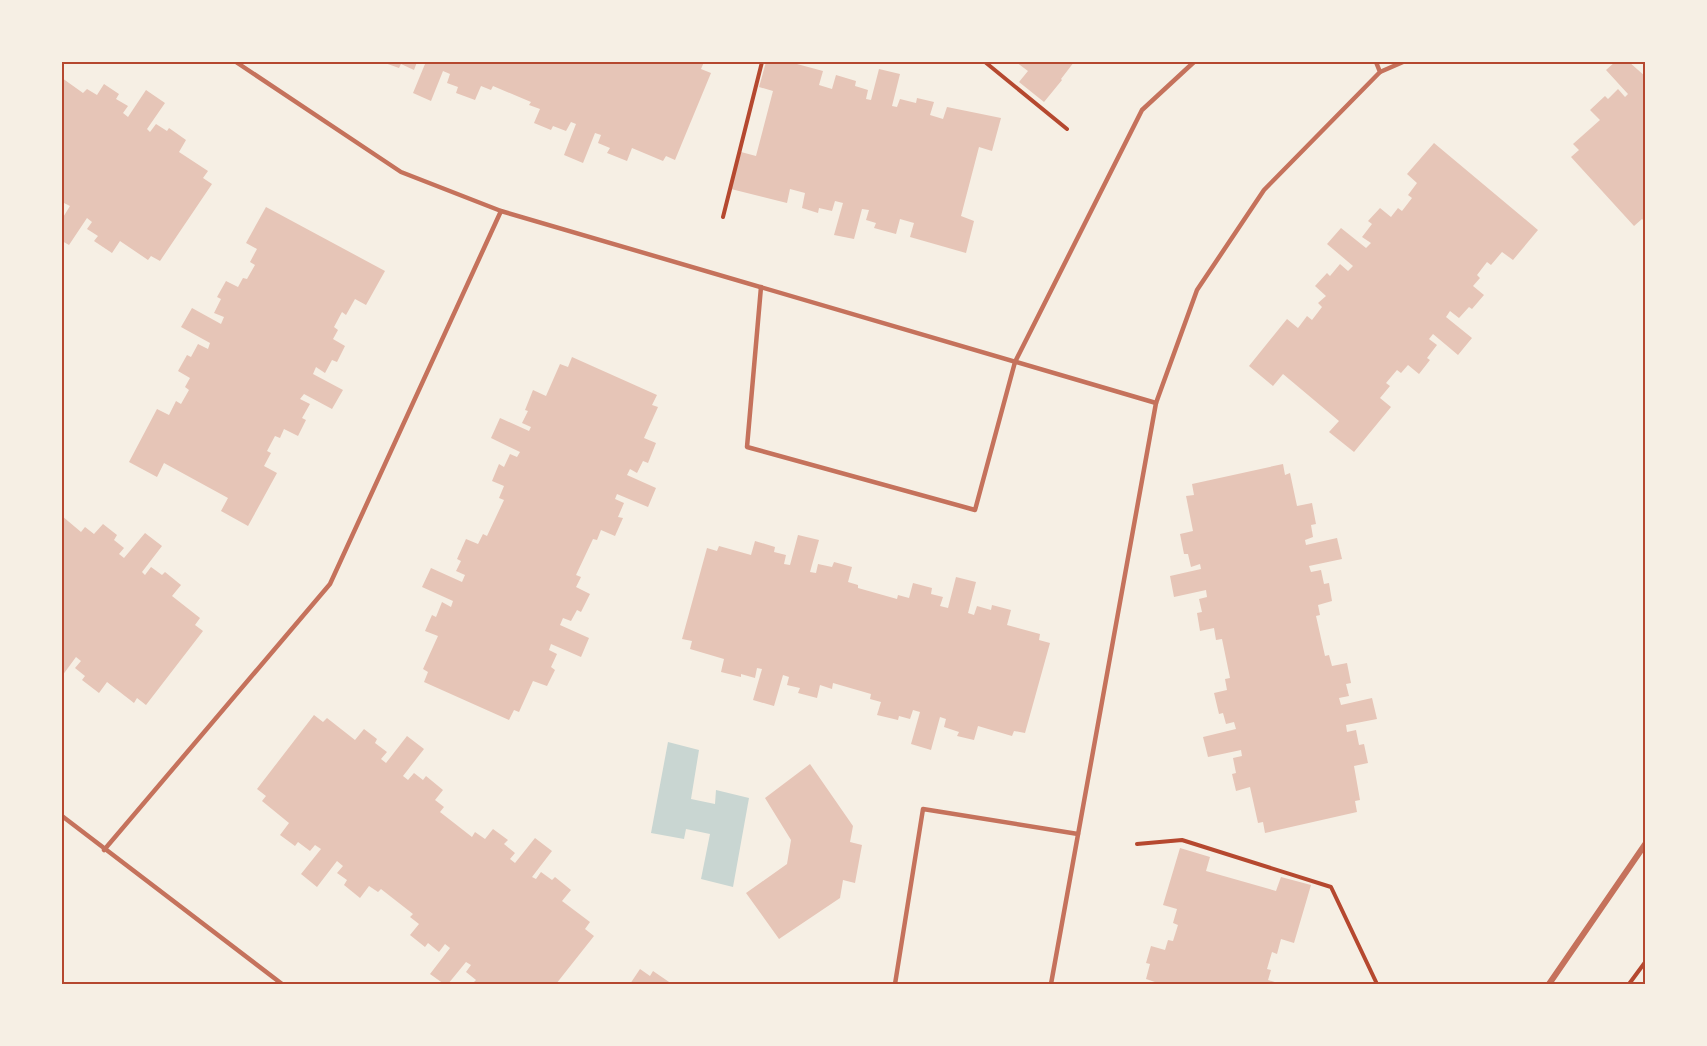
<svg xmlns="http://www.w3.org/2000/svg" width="1707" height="1046" viewBox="0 0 1707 1046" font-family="'Zilla Slab',serif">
<rect width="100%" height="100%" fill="#f6efe4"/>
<!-- water -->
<path fill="#c9d6d2" d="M668,742L699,750L691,799L715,804L716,790L749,798L733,887L701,879L710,834L686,829L684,839L651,833Z"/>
<!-- building -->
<g fill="#e6c5b7">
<path d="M382,62H417L414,70L401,64L399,68Z"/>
<path d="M419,62H704L701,69L711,73L675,160L666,156L663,161L632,148L627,161L607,153L610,148L598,143L601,135L595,133L583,163L564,155L576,124L571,122L566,131L553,126L551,130L534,123L540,109L529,105L531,102L493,86L491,90L481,86L475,100L456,93L458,87L447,83L450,74L443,71L431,101L413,93L425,64Z"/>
<path d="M766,62H798L797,64L823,71L819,85L832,89L836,75L856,81L855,86L868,90L866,99L871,100L879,69L900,74L892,106L897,107L900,99L916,103L917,98L934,102L930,115L943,119L947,107L1001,118L992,151L979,147L961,216L974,221L966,253L910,237L914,223L900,219L896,234L874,228L876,223L866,220L869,210L862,209L854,239L834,235L843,203L835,201L832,211L819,208L818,213L802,208L805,193L790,189L787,203L731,189L741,152L756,156L773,91L759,87Z"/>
<path d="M1016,62H1074L1061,79L1062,80L1044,102L1019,82L1028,71Z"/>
<path d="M1615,62H1629L1646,77V223L1642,219L1634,226L1571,157L1579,150L1573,144L1600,120L1590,110L1605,96L1608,99L1618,89L1625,97L1628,94L1606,70Z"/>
<path d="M62,78L83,93L87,89L97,95L104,84L119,94L116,99L128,106L123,113L128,117L146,90L165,103L147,129L150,132L156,124L167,131L169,128L186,140L179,152L208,171L203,178L212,184L160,261L151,256L148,260L120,241L112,253L94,241L98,236L87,229L92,222L87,218L69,245L62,241V219L70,206L64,203L62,208Z"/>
<path d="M1434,143L1538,230L1513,260L1502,252L1491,265L1487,262L1477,275L1480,278L1473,286L1484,295L1472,309L1469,307L1459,318L1450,311L1446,317L1472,338L1458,355L1433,334L1429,339L1437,345L1427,358L1430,360L1419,374L1408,365L1401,373L1397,370L1386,383L1390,386L1380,398L1391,407L1354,452L1329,432L1339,421L1283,374L1273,386L1249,366L1287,319L1298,328L1307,316L1312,320L1322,307L1318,303L1326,296L1315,286L1327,273L1330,276L1340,264L1348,271L1353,266L1327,244L1341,228L1366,248L1371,243L1362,237L1372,224L1368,221L1380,208L1391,217L1398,208L1402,211L1412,198L1408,195L1417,183L1407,174Z"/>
<path d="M266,207L385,271L366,305L355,299L346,315L342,312L334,327L338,330L333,339L345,346L337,362L332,360L325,373L316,367L313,374L343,390L332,409L304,394L300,399L310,404L302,418L306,420L298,436L284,429L280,438L275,436L267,451L271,453L264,466L277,473L248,526L221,511L228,498L164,463L157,477L129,462L157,409L169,415L176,401L181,404L189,390L185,387L190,378L178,371L187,355L191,357L198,344L208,349L210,343L181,327L192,308L221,324L224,317L214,313L221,299L217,297L226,281L238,287L243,278L247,279L255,265L250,262L257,249L246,243Z"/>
<path d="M572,357L657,395L652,405L658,407L644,438L656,443L648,463L643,461L637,473L630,469L627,475L656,488L648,507L617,494L615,499L624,503L618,517L623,518L615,536L601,530L597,540L593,539L576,575L581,577L576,587L590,594L581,612L577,610L571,621L563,618L560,625L589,638L581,657L551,644L549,650L557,654L551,667L555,670L547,686L533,681L519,712L514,710L509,720L424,682L428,672L423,669L438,636L425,631L432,615L436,617L442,602L451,607L453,601L422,587L431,568L462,582L465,575L456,571L461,561L457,559L466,539L478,544L483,534L487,536L504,500L499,498L504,486L492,481L499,464L504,467L510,454L517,457L520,452L491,438L500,418L529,431L531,427L522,423L528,411L525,410L533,390L546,396L560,364L568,367Z"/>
<path d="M1283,464L1285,475L1290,473L1297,506L1312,503L1316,524L1311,525L1313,537L1305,540L1306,545L1337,538L1342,559L1309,566L1311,572L1321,570L1324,584L1329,583L1332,601L1318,605L1320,615L1316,616L1325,656L1329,655L1332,666L1347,663L1351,683L1346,684L1349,696L1339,698L1341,705L1372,698L1377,719L1346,725L1347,732L1356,730L1359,745L1364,744L1368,763L1354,766L1360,800L1355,801L1357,812L1265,833L1263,822L1258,823L1250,787L1236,791L1232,774L1236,773L1233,758L1242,756L1241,750L1208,757L1203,737L1236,729L1234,722L1226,724L1223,713L1219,714L1214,693L1227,690L1225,679L1230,678L1222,639L1216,640L1214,628L1200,631L1197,613L1202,612L1199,599L1207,597L1206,590L1174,597L1170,576L1201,569L1200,564L1191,567L1188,554H1184L1180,534L1193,531L1186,496L1194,495L1192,484Z"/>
<path d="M62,516L81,532L85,527L94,534L103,524L117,535L114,540L124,548L119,554L124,558L145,533L162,546L142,572L145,575L151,567L162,575L165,572L181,585L172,596L200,618L195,625L203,631L146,705L137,698L134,703L107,682L99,693L82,680L85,676L75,668L81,661L76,657L62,676Z"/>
<path d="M798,535L819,540L810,572L816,573L818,564L832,567L834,562L852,567L848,582L858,585V588L897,599L898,595L909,598L913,583L932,588L931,594L943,597L940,606L948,608L956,577L976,582L968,613L974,615L977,606L991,610L992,605L1011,610L1007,625L1040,634L1039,640L1050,643L1025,733L1014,731L1012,736L978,726L974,740L957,736L959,732L944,727L946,719L940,717L931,750L911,744L920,712L913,710L910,719L899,716L898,720L877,715L881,702L870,699L871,694L833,683L832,689L820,685L817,698L798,693L800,688L787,685L789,677L783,675L774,706L753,700L762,669L757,668L755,678L741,674V677L721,672L724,659L690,649L692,641L682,639L707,548L717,551L719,546L751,555L755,541L775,547L774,552L786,555L784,564L790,565Z"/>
<path d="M314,715L323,722L327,718L355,740L364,729L377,739L375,743L387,752L381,759L386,763L407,736L424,749L403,776L408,780L414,773L423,780L426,776L443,790L435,800L444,807L440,812L472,837L475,832L485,839L493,829L508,840L504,844L515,853L510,859L515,863L535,838L552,851L532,877L536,879L541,872L552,880L555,877L571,890L562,901L590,922L585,929L594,936L556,984H472L476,980L466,972L471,965L466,962L448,984H444L430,974L450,948L445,944L439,952L428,943L425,947L410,935L419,924L410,917L413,914L381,889L378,892L369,886L360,898L344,885L347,880L337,873L343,866L337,861L317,887L301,874L321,849L315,845L310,851L298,842L295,846L280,835L289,823L262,801L266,796L257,789Z"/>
<path d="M810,764L853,826L850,842L862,845L855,883L843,880L840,898L779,939L746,893L787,864L791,840L765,798Z"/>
<path d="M1180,848L1210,857L1206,871L1276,891L1281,877L1311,885L1294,943L1281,939L1277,954L1272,952L1267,969L1271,970L1268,980L1281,984H1155V982L1146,979L1150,964L1146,963L1151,946L1165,950L1168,940L1173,941L1178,925L1173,923L1177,909L1163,905Z"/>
<path d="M640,969L650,976L653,971L672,984H630Z"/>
</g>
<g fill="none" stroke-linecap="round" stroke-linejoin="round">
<!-- path -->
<g stroke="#b5482f" stroke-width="4">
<path d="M985,62L1067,129"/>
<path d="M723,217L762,62"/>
<path d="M1137,844L1182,840L1331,887L1377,984"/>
<path d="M1629,984L1646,961"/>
</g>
<!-- service -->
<g stroke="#c5725c" stroke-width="4.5">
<path d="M236,62L401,172L501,211L1156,403"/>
<path d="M1380,72L1403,62"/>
<path d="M761,287L747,447L975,510L1015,362L1142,110L1194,62"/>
<path d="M62,816L282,984"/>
<path d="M104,850L330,584L501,211"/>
<path d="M895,984L923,809L1078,834"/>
<path d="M1051,984L1156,403L1197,290L1264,190L1380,72L1376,62"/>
</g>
<!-- minor -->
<path stroke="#c5725c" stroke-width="6" d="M1549,984L1646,843"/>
</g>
<!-- border -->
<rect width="1707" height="1046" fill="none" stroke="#f6efe4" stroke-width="126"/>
<rect x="63" y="63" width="1581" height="920" fill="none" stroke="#b5482f" stroke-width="2"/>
</svg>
